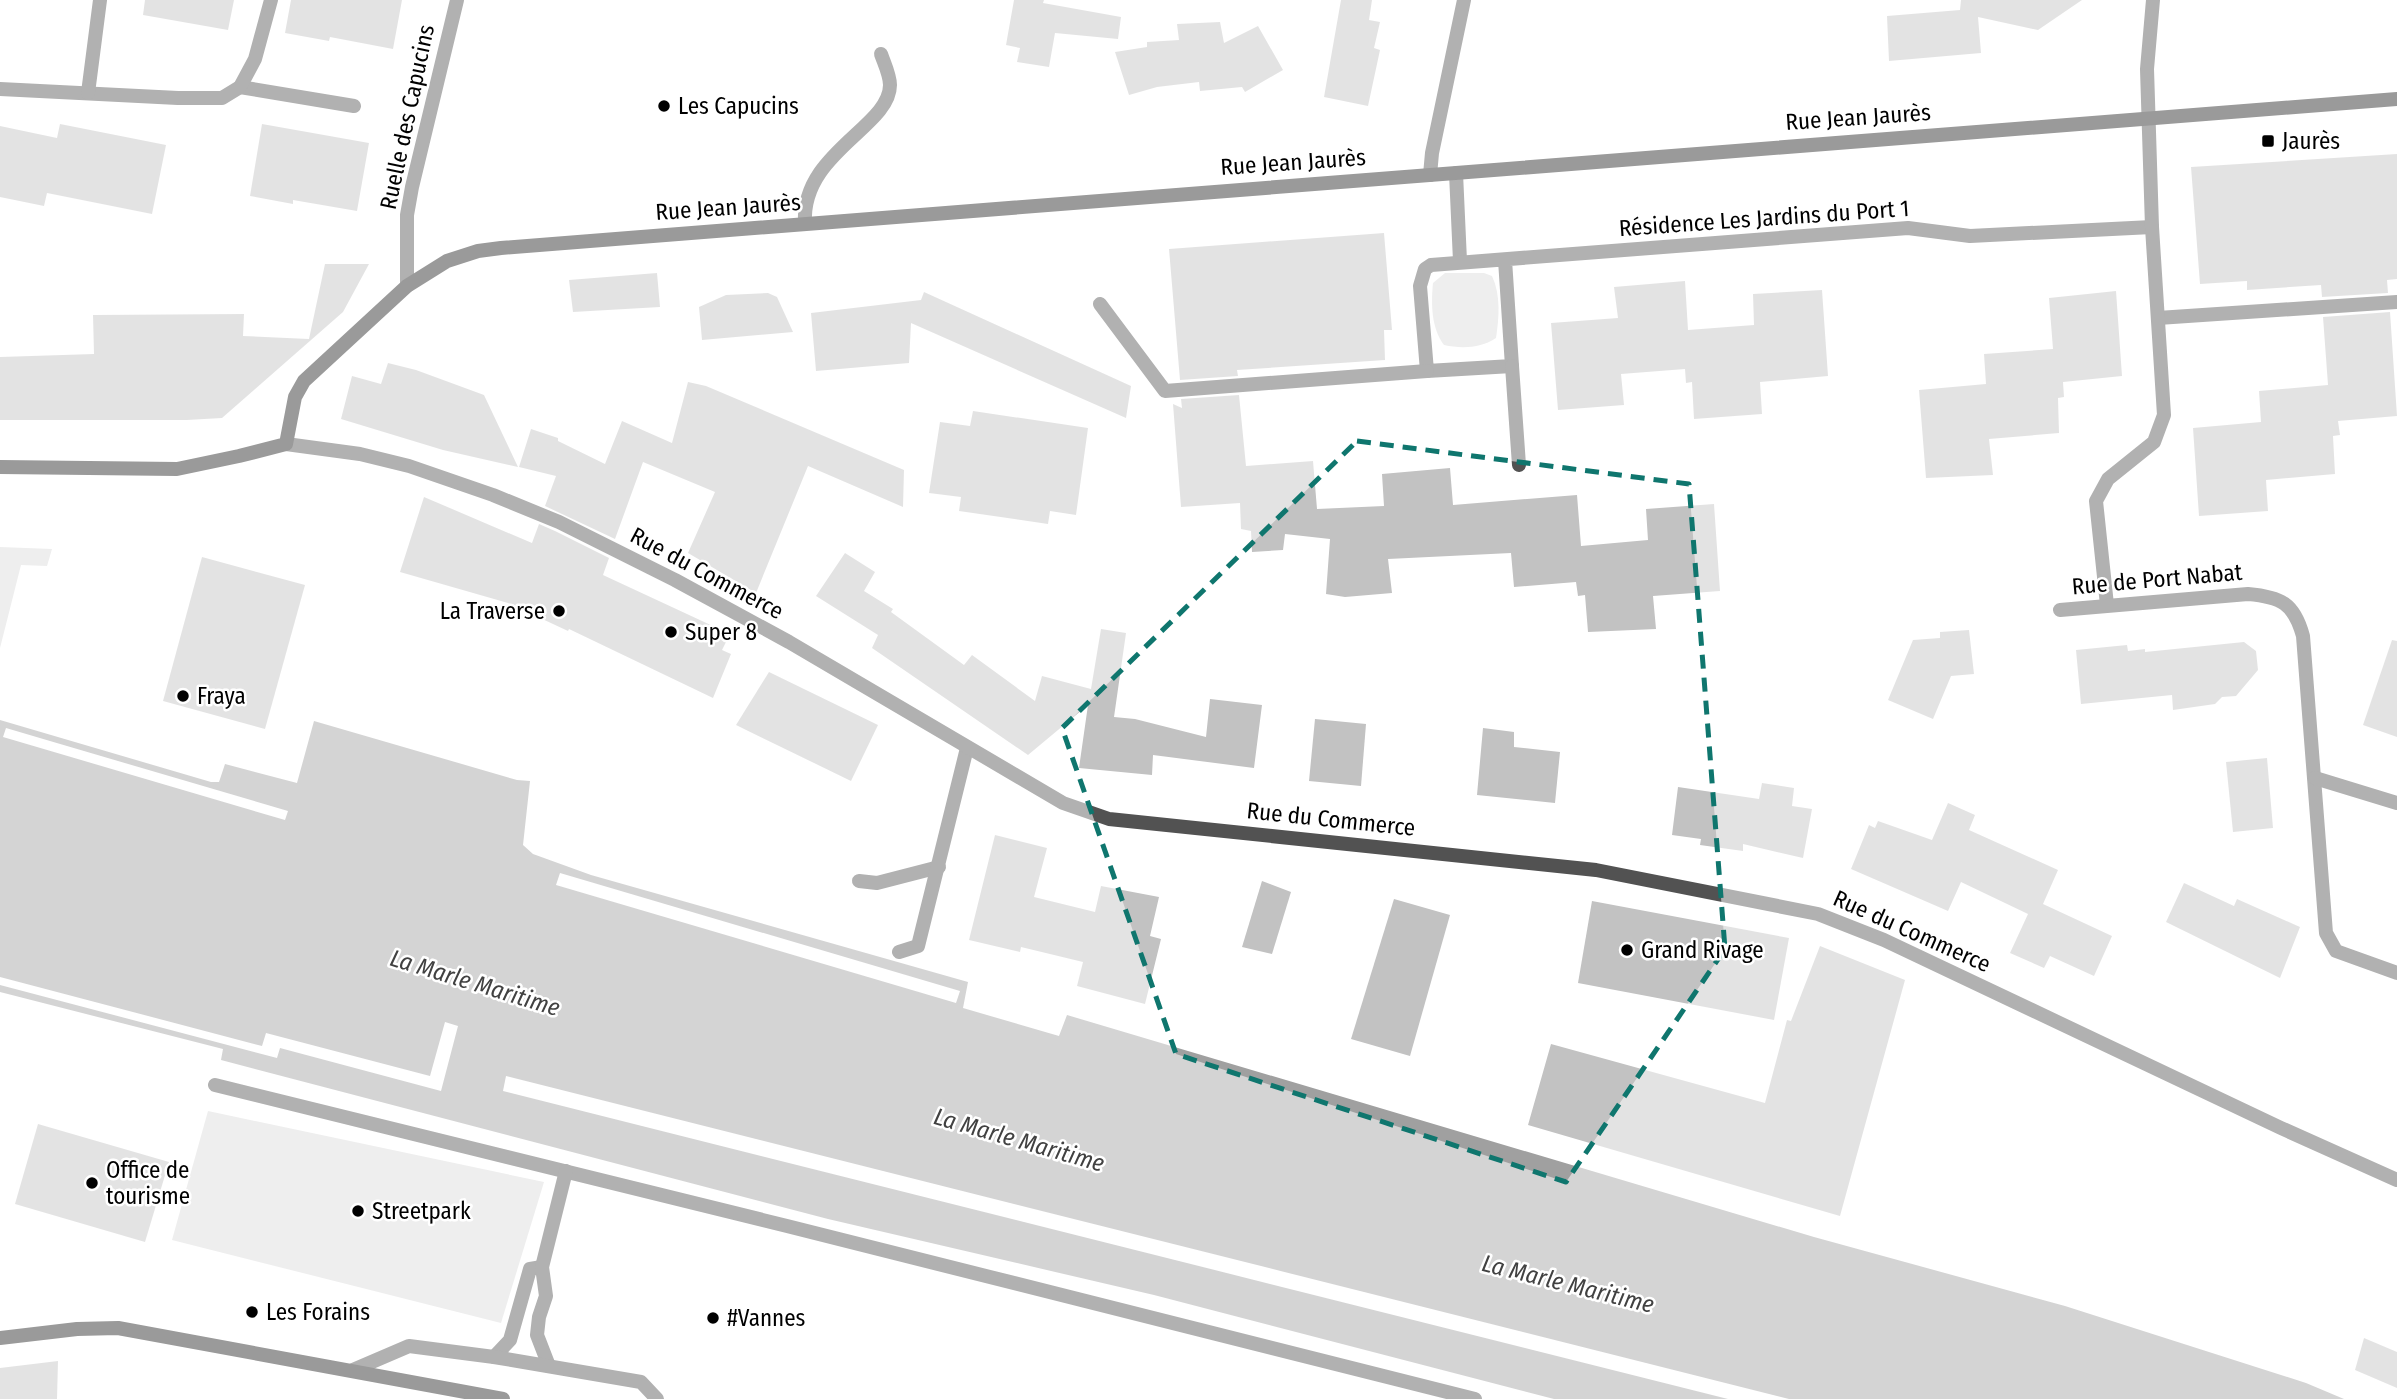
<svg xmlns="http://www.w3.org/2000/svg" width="2397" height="1399" viewBox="0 0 2397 1399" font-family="'Fira Sans Condensed',sans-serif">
<rect width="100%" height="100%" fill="#fff"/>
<!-- green -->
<g fill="#d9d9d9">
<path d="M1445,273H1484L1492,276C1501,295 1499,318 1496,338C1481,348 1462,349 1444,345C1431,328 1431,303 1433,283Z"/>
<path d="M0,547L52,549L47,566L21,565L0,648Z"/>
<path d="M208,1111L544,1182L501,1323L172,1240Z"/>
</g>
<!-- water -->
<path fill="#a0a0a0" d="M0,720L211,782H219L225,764L297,783L314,721L517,780L530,781L523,845L533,854L591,875L968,982L963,1008L1059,1036L1067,1015L1814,1237L2065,1306L2306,1383L2344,1399H1554L1154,1295L828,1219L221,1060L223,1049L0,992Z"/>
<!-- pier -->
<g fill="#fff">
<path d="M6,728L50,741L288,811L285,820L3,737Z"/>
<path d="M560,873L960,991L956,1003L556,885Z"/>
<path d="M0,977L262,1046L266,1033L430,1076L445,1022L458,1026L441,1091L280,1048L277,1058L0,985Z"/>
<path d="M506,1076L1789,1399H1728L1167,1258L503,1091Z"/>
</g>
<!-- building -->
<g fill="#c2c2c2">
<path d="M145,0H234L228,30L143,15Z"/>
<path d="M291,0H402L393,49L330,37L329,41L285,33Z"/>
<path d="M1014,0H1044L1043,3L1121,17L1118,39L1055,33L1049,67L1017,62L1020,48L1006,45Z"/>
<path d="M1341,0H1372L1369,20L1380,22L1374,48L1380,50L1368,106L1324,97Z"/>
<path d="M1961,0H2082L2038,30L1978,17L1981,53L1889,61L1887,16L1960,10Z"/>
<path d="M1220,22L1224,43L1258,26L1283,70L1245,92L1242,87L1200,91L1199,82L1157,87L1129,95L1115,52L1147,47V42L1179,40L1177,24Z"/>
<path d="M60,124L166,145L152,214L47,193L44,206L0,197V126L57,138Z"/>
<path d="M262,124L369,143L357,211L293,200V204L250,196Z"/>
<path d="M2397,154V279L2387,280L2388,293L2322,297L2321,285L2247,290V281L2200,284L2191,167Z"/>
<path d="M1384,233L1392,330H1384L1385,360L1237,370L1238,376L1180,380L1169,249Z"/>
<path d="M325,264H369L343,312L222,418L187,420H0V357L94,354L93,315L244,314L243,336L309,339Z"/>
<path d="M657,273L660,307L573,312L569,280Z"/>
<path d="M1685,281L1688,330L1754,325L1753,294L1822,290L1828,376L1760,382L1762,414L1694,419L1692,382L1686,383L1685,369L1621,374L1624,405L1558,410L1551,323L1618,318L1614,287Z"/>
<path d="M2116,291L2122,376L2063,382L2064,397L2058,398L2059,433L1989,439L1993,475L1926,478L1919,390L1986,384L1984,354L2053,349L2049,298Z"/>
<path d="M924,292L1131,386L1126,418L911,323L909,363L816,371L811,313L921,300Z"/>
<path d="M768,293L777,297L793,332L702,340L699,307L726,295Z"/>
<path d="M2390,312L2397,416L2338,421L2340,435L2333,436L2335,474L2266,480L2268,511L2199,516L2193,428L2261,422L2259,391L2328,385L2323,317Z"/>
<path d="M388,363L416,370L484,395L518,467L443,450L341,419L352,376L381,384Z"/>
<path d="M688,382L706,386L904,470L903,507L808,466L756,593L688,553L715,492L643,462L615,539L545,506L556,476L519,467L531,429L558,438V441L605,464L622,421L672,443Z"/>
<path d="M1239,395L1246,466L1313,461L1317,509L1384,506L1382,474L1450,468L1453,505L1577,495L1581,546L1648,540L1646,509L1714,504L1720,591L1653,596L1656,629L1588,632L1585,595L1578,596L1576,582L1514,587L1511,553L1388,559L1392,593L1345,597L1326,594L1330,539L1285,534L1283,550L1252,552L1251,531L1241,529L1240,503L1181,507L1173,404L1182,408L1181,399Z"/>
<path d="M973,411L1088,428L1076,515L1050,511L1048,524L959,511L961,497L929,493L940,422L970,426Z"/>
<path d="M424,497L532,543L539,524L555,531L609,558L603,575L730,634L722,650L731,654L713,698L569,629L568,631L508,603L400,572Z"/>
<path d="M845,553L875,572L864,591L893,609L891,612L964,665L972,655L1035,701L1042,676L1091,689L1101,629L1126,633L1114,717L1135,719L1206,737L1210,699L1262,705L1254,768L1153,755L1152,775L1079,768L1088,705L1028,755L872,648L878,635L816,596Z"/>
<path d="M202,557L305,585L265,729L163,701Z"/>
<path d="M1969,630L1974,674L1951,676L1933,719L1888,700L1913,640L1940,638V632Z"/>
<path d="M2392,640L2397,641V737L2363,725Z"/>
<path d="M2244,642L2256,651L2258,670L2236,696L2222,697L2215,704L2173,710L2172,695L2081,704L2076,650L2127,645L2128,651L2145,649V652Z"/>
<path d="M769,672L878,725L851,781L736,725Z"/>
<path d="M1315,719L1366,724L1361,786L1309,781Z"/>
<path d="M1483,728L1514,732V747L1560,752L1555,803L1477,795Z"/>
<path d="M2267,758L2273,828L2233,832L2226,762Z"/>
<path d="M1762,783L1794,788L1792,806L1812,809L1803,858L1743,844V851L1700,845L1701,839L1672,835L1678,787L1759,799Z"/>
<path d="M1948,803L1975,815L1969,830L2058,870L2043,904L2112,936L2094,976L2050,956L2044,968L2010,953L2028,914L1961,882L1948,911L1851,869L1869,825L1875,828L1878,821L1932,840Z"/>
<path d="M995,835L1047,848L1034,897L1095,912L1101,886L1159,897L1150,936L1161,939L1145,1004L1077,986L1083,962L1021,947L1020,952L969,940Z"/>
<path d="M1262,881L1291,892L1272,954L1242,947Z"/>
<path d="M2184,883L2234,906L2237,899L2300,927L2280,978L2166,922Z"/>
<path d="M1394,899L1450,915L1410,1056L1351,1039Z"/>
<path d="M1592,901L1789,938L1774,1020L1578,983Z"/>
<path d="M1820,946L1905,980L1840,1216L1528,1125L1551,1044L1765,1103L1787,1020L1791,1021Z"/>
<path d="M38,1124L169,1162L145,1242L15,1204Z"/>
<path d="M2364,1338L2397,1352V1388L2355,1370Z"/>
<path d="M58,1361L57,1399H0V1368Z"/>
</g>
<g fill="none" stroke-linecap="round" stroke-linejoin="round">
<!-- service -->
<g stroke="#525252" stroke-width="14">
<path d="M240,87L354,106"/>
<path d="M0,89L178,98H222L240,87L255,59L271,0"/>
<path d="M88,93L100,0"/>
<path d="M805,223C801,153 890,127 890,85C890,75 884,63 881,54"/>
<path d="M859,881L877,883L939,867"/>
<path d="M899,952L918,946L967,748"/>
<path d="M215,1085L787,1226L1475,1399"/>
<path d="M494,1357L510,1340L530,1269L542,1267"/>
<path d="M549,1366L537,1335L539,1317L546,1296L542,1267L566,1171"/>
<path d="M353,1370L409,1346L494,1357L641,1382L657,1399"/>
</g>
<!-- minor -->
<g stroke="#525252" stroke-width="14">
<path d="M1456,173L1460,261"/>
<path d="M1430,175L1432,153L1464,0"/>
<path d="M1505,260L1512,366L1427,371L1420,286L1425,269L1431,265L1908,228L1970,236L2152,227"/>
<path d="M407,286V215L412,187L457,0"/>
<path d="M1100,304L1165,391L1427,371"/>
<path d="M2158,318L2397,302"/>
<path d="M1512,366L1519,465"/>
<path d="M2107,605L2096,501L2108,479L2154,442L2164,415L2152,227L2147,69L2153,0"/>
<path d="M2060,610L2248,594C2281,597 2294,603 2303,636L2326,933L2336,951L2397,973"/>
<path d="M2315,778L2397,803"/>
</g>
<!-- tertiary -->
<path stroke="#525252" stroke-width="14" d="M286,444L360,454L409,466L493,495L559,522L675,580L789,642L1063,803L1109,819L1596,870L1818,914L1884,940L2281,1128L2397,1180"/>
<!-- secondary -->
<g stroke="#1f1f1f" stroke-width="14">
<path d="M0,467L177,469L239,456L286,444L295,397L304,381L407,286L447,261L478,251L501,248C1133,197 1765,147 2397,99"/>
<path d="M0,1338L77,1329L118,1328L503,1399"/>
</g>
</g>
<!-- marked area -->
<path d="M0 0H2397V1399H0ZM1357,441L1689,484L1725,949L1566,1182L1176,1054L1062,728Z" fill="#fff" fill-opacity=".55" fill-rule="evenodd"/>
<path fill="none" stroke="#0f766e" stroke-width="5" stroke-dasharray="14 9" stroke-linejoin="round" d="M1357,441L1689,484L1725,949L1566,1182L1176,1054L1062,728Z"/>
<!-- markers -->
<g fill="#000" stroke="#fff" stroke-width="2.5">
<circle cx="664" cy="106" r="7"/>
<rect x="2261" y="134" width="14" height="14" rx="3.5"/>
<circle cx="559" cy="611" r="7"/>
<circle cx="671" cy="632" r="7"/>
<circle cx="183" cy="696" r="7"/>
<circle cx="1627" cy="950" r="7"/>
<circle cx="92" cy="1183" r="7"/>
<circle cx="358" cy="1211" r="7"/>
<circle cx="252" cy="1312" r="7"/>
<circle cx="713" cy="1318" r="7"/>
</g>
<g text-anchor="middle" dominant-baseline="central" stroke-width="5" stroke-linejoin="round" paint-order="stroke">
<!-- poi labels -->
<g font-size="23" fill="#000" stroke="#fff" text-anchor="start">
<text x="678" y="106">Les Capucins</text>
<text x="2282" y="141">Jaurès</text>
<text x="545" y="611" text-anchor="end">La Traverse</text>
<text x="685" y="632">Super 8</text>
<text x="197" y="696">Fraya</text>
<text x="1641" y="950">Grand Rivage</text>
<text x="106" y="1170">Office de<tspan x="106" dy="26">tourisme</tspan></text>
<text x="372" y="1211">Streetpark</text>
<text x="266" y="1312">Les Forains</text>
<text x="727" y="1318">#Vannes</text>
</g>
<!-- street labels -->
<g font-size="23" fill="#000" stroke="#fff">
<text transform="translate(407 117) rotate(-78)">Ruelle des Capucins</text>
<text transform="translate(1858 117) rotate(-4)">Rue Jean Jaurès</text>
<text transform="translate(1293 162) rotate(-4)">Rue Jean Jaurès</text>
<text transform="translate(728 207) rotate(-4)">Rue Jean Jaurès</text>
<text transform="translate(1764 218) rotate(-4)">Résidence Les Jardins du Port 1</text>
<text transform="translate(707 573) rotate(28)">Rue du Commerce</text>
<text transform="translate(2157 579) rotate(-5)">Rue de Port Nabat</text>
<text transform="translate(1331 819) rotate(6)">Rue du Commerce</text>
<text transform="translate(1912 931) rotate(24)">Rue du Commerce</text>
</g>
<!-- water labels -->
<g font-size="24" font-style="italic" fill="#414141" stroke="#fff">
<text transform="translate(475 983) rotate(17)">La Marle Maritime</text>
<text transform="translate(1019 1140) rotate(16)">La Marle Maritime</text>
<text transform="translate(1568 1284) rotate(14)">La Marle Maritime</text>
</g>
</g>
</svg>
